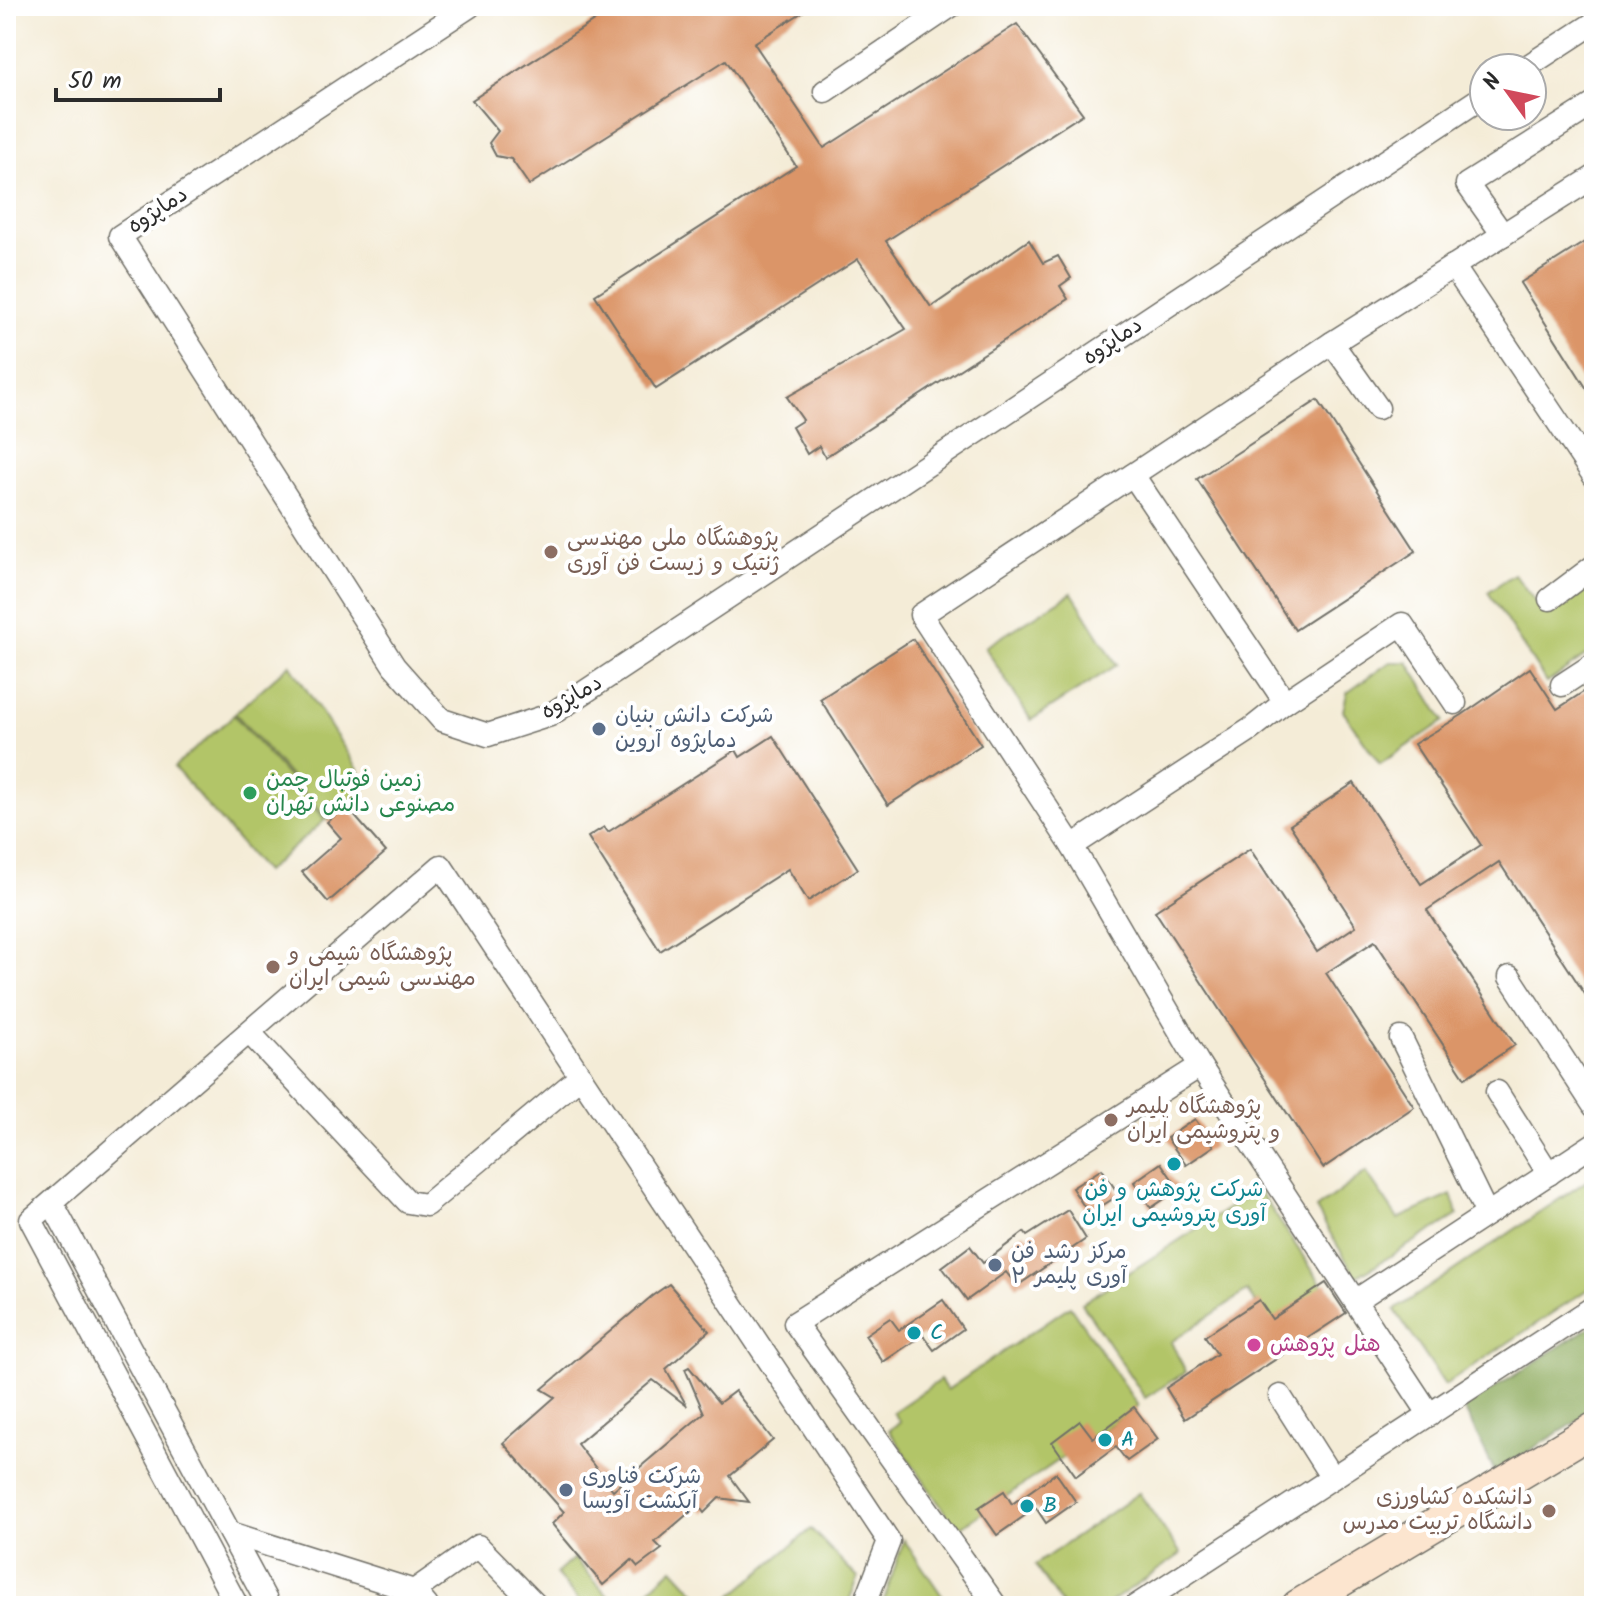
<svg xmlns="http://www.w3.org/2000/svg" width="1600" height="1612" viewBox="0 0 1600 1612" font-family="Kalam,'Playpen Sans Arabic',sans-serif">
<rect width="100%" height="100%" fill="#fff"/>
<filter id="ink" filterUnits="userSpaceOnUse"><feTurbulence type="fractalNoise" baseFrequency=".0125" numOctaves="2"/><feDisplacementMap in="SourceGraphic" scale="16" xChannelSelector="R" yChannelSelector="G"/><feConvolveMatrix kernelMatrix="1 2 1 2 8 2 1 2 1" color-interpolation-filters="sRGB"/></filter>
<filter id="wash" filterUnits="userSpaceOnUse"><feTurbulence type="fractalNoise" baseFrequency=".006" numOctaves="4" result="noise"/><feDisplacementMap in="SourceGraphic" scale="32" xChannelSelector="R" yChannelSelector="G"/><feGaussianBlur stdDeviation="1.8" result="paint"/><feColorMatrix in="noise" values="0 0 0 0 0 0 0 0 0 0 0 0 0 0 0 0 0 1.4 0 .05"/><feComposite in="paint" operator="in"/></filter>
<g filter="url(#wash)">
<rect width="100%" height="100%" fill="#f4ecd7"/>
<!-- green -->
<g fill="#b2c568" stroke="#6e784a" stroke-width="2">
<path d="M1514,574L1545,614L1594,583V650L1547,683L1488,592Z"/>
<path d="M1072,593L1117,665L1031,720L985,647Z"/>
<path d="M1390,662H1408L1444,721L1380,764L1343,711L1347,693Z"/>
<path d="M290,664L368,785L328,820L235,713Z"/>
<path d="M234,715L325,820L265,872L174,767Z"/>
<path d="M1366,1172L1398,1219L1451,1195L1458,1215L1356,1277L1316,1209Z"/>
<path d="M1594,1176V1285L1445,1385L1395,1310Z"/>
<path d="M1258,1189L1325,1289L1271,1326L1247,1291L1171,1342L1186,1372L1145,1398L1082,1303Z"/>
<path d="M1070,1306L1138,1406L957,1530L889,1430L900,1422L893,1412L940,1380L947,1390Z"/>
<path d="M1139,1493L1181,1554L1105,1606H1063L1035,1565Z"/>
<path d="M811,1529L858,1578L847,1606H720Z"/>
<path d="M904,1540L949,1606H882Z"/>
<path d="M574,1558L617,1606H584L556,1574Z"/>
<path d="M673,1568L708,1606H631Z"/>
</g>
<!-- forest -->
<path fill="#8daa5c" stroke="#5c6a44" stroke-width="2" d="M1594,1324V1411L1495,1472L1464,1408Z"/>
<g id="blocks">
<!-- building -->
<g fill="#db9568">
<path d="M617,6H812L754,43L824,148L1017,24L1083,114L886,241L931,307L1029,240L1043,263L1058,256L1071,278L1060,286L1068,299L825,457L819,446L807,454L792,427L803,420L787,397L906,329L858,259L656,389L595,295L796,166L726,60L529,185L511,159L496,156L489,143L498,131L472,100Z"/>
<path d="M1594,236V400L1520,283Z"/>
<path d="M1318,400L1416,551L1295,630L1197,479Z"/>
<path d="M913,639L981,745L888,805L820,699Z"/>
<path d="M1530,668L1557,709L1594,685V1008L1499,862L1427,910L1515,1045L1465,1078L1375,941L1326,973L1414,1107L1323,1168L1155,911L1250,849L1317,952L1356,926L1290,825L1354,783L1421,884L1481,845L1414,744L1462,715Z"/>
<path d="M773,736L858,869L808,901L788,869L660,951L588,837L604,827L608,832L736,750L740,757Z"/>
<path d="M346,806L386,852L328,902L302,872L341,838L327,822Z"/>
<path d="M1195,1119L1214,1146L1186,1165L1167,1138Z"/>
<path d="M1161,1163L1179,1189L1151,1208L1134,1182Z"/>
<path d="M1102,1169L1119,1195L1089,1214L1072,1188Z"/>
<path d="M1068,1210L1086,1239L1017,1286L1006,1272L967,1300L942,1267L970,1246L983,1263L1024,1232L1027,1236Z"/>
<path d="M1326,1283L1346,1313L1185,1419L1166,1388L1217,1354L1205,1336L1259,1300L1272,1319Z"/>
<path d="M669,1284L709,1331L666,1369L687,1406L653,1380L577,1444L613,1490L704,1413L685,1369L689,1367L719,1403L735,1391L773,1440L730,1476L749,1502L719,1498L704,1513L698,1505L655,1542L662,1549L638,1567L632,1560L603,1585L552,1524L564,1512L503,1443L555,1397L542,1389L652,1296Z"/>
<path d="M943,1300L963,1329L934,1350L923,1335L883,1362L865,1335L890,1318L899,1330Z"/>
<path d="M1134,1407L1158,1439L1127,1461L1116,1447L1076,1476L1052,1442L1080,1421L1093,1438Z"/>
<path d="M1056,1473L1076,1502L1046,1523L1036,1508L997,1535L978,1508L1004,1491L1012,1504Z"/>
</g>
</g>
</g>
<g filter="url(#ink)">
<use href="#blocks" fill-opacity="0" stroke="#716f67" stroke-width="2"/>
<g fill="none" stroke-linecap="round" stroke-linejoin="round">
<!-- street casing -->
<g stroke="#716f67" stroke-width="25">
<g id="street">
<path d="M470,6L120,236L394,666L442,720L488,735L550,715L1484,96"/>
<path d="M1525,68L1594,23"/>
<path d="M825,91L951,6"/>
<path d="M1503,235L1467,184L1594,104"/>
<path d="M1453,266L1594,476"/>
<path d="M1332,343L1378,408"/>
<path d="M1133,475L1285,702L1402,624L1455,703"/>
<path d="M1550,599L1594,566"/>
<path d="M1562,685L1594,664"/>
<path d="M1072,846L1251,729L1285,702"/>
<path d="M1510,977L1594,1106"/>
<path d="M249,1032L408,1202L426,1205L581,1076"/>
<path d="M1401,1038L1487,1214"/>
<path d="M1200,1066L1430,1415"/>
<path d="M1497,1092L1549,1174"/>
<path d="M52,1203L269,1606"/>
<path d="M1355,1301L1594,1144"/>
<path d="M1280,1396L1332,1478"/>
<path d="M230,1533L414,1591"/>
<path d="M237,1606L31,1220L441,866L889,1541L864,1606"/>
<path d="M427,1606L414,1591L478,1546L537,1606"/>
<path d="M996,1606L795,1323L1200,1066L1072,846L921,615L1332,343L1594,177"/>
<path d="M1136,1606L1594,1307"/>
</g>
</g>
<!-- secondary casing -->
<g stroke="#716f67" stroke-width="35">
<path id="secondary" d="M1298,1606L1594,1429"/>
</g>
<!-- street -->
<use href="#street" stroke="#fff" stroke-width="22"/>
<!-- secondary -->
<use href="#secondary" stroke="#fce5cf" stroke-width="32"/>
</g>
</g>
<!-- markers -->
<g fill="#8d6e63" stroke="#fff" stroke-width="3">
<circle cx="551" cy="552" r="8"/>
<circle cx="273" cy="967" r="8"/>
<circle cx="1111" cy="1120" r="8"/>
<circle cx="1549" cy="1511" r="8"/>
</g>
<g fill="#5c6f8a" stroke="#fff" stroke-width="3">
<circle cx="599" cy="729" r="8"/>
<circle cx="995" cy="1265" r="8"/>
<circle cx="566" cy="1490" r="8"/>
</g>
<circle fill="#2e9e5b" stroke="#fff" stroke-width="3" cx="250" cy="793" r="8"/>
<g fill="#0f9aa8" stroke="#fff" stroke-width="3">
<circle cx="1174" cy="1164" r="8"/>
<circle cx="914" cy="1333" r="8"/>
<circle cx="1105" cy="1440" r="8"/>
<circle cx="1027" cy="1506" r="8"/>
</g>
<circle fill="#d1479c" stroke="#fff" stroke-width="3" cx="1254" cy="1345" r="8"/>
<g text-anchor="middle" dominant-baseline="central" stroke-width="8" stroke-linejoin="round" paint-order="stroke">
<!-- street labels -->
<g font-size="22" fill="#2b2b2b" stroke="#fff">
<text transform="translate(158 211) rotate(-33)">دماپژوه</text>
<text transform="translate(1113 342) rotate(-34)">دماپژوه</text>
<text transform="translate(572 698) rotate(-30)">دماپژوه</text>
</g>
<!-- education labels -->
<g font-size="22" fill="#785e54" stroke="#fff" text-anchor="start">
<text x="567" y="539">پژوهشگاه ملی مهندسی<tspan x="567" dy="25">ژنتیک و زیست فن آوری</tspan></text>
<text x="289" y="954">پژوهشگاه شیمی و<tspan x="289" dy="25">مهندسی شیمی ایران</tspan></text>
<text x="1127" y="1107">پژوهشگاه پلیمر<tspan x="1127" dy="25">و پتروشیمی ایران</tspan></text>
<text x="1533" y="1498" text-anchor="end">دانشکده کشاورزی<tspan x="1533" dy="25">دانشگاه تربیت مدرس</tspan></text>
</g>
<!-- service labels -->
<g font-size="22" fill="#4e5e75" stroke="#fff" text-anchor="start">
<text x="615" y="716">شرکت دانش بنیان<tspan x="615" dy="25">دماپژوه آروین</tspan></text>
<text x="1011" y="1252">مرکز رشد فن<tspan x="1011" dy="25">آوری پلیمر ۲</tspan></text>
<text x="582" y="1477">شرکت فناوری<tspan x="582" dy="25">آبکشت آویسا</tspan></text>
</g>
<!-- leisure labels -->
<g font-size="22" fill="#27864d" stroke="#fff" text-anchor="start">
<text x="266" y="780">زمین فوتبال چمن<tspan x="266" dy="25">مصنوعی دانش تهران</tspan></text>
</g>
<!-- culture labels -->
<g font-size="22" fill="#0d838f" stroke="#fff" text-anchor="start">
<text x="1174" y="1190" text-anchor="middle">شرکت پژوهش و فن<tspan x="1174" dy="25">آوری پتروشیمی ایران</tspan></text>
<text x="930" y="1333">C</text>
<text x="1121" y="1440">A</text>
<text x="1043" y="1506">B</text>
</g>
<!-- hotel labels -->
<g font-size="22" fill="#b23c85" stroke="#fff" text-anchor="start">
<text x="1270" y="1345">هتل پژوهش</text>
</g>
</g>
<!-- margin -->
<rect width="1600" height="1612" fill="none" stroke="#fff" stroke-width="32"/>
<!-- north arrow -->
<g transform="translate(1508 92) rotate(303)"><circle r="38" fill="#ffffff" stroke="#aaaaaa" stroke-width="2"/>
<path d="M0-6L14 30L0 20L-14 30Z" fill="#d1495b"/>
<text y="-12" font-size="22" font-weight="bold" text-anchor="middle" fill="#2b2b2b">N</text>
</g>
<!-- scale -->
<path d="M56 88v12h164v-12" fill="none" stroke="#2b2b2b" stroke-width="4"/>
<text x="68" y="88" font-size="24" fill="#2b2b2b" stroke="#ffffff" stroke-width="6" paint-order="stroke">50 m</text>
</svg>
